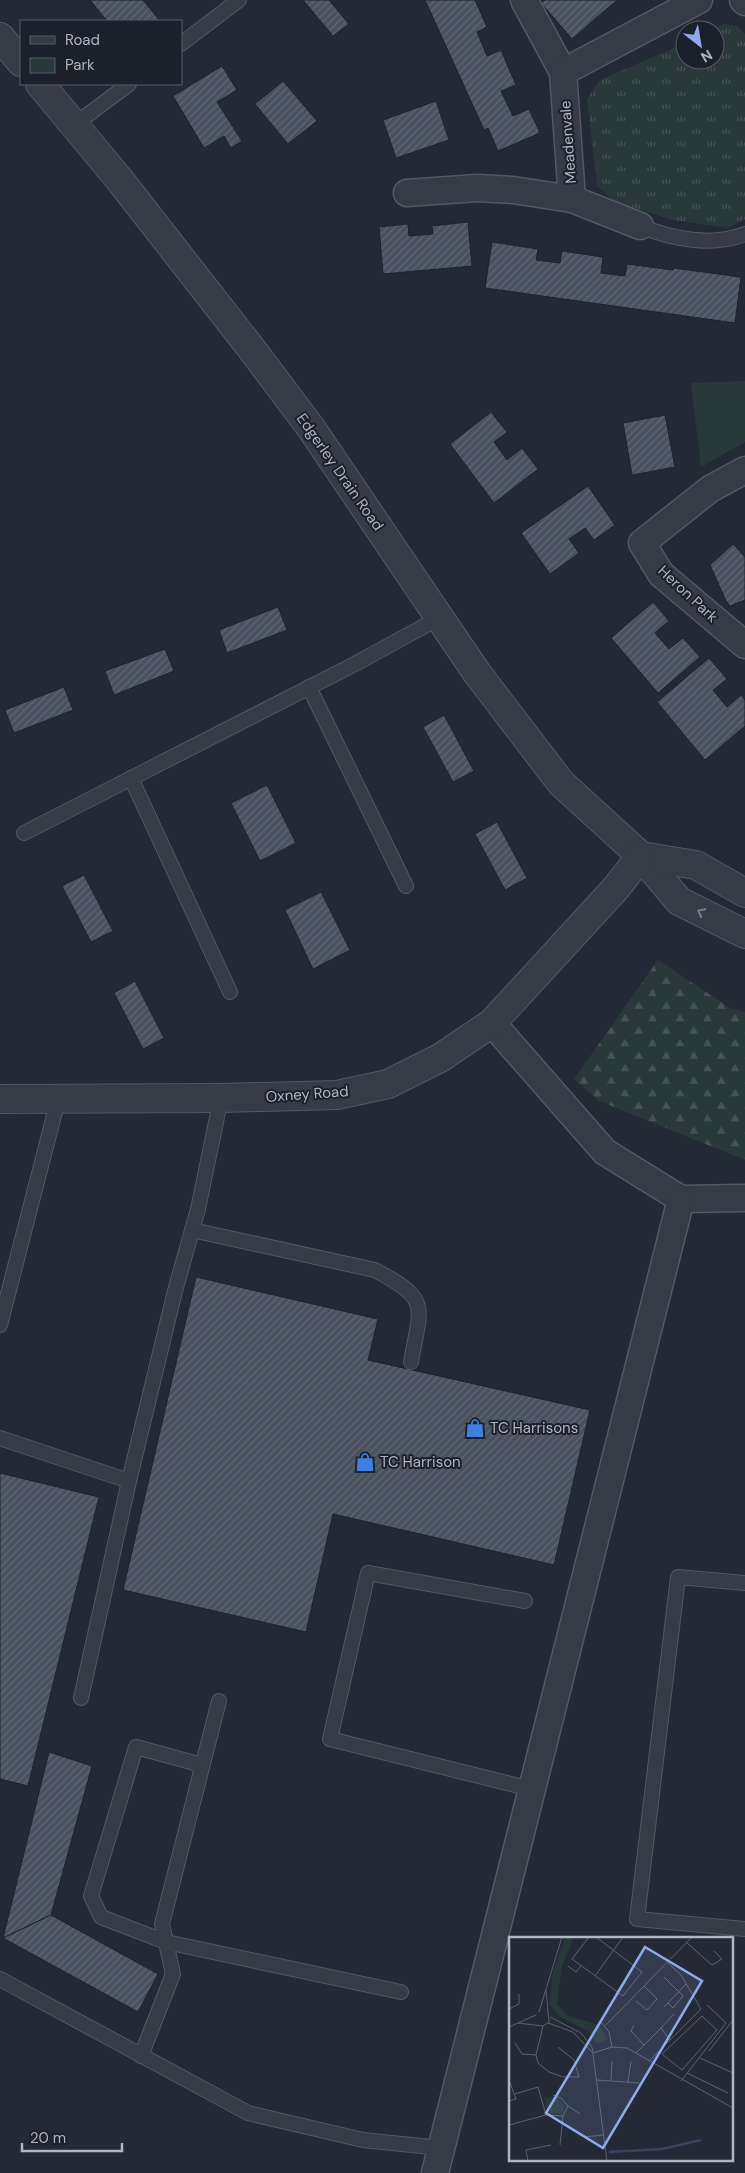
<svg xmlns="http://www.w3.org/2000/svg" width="745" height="2173" viewBox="0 0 745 2173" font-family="'DM Sans',sans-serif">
<defs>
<pattern id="grass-tufts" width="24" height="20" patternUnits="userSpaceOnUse" patternTransform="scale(1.25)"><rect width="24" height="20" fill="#29393a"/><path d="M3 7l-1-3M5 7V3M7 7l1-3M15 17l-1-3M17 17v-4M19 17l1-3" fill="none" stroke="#465355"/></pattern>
<pattern id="forest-firs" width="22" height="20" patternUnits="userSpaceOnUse" patternTransform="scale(1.25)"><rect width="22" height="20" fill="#29393a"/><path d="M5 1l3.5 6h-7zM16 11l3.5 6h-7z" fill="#465355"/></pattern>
<pattern id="building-hatch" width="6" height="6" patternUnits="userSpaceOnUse" patternTransform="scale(1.25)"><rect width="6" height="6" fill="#49505e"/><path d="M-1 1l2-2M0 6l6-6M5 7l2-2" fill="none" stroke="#616773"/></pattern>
</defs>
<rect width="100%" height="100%" fill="#232935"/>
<!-- grass -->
<path fill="url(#grass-tufts)" d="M724,24L737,26L745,34V219L728,228L673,220L616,202L597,186L587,99L600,80L685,43V60H715V30H711Z"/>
<!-- forest -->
<path fill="url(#forest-firs)" d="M658,960L730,1008L745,1012V1160L599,1101L574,1079Z"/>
<!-- park -->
<path fill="#29393a" d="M745,381V442L701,467L691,383Z"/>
<!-- building -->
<g fill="url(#building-hatch)" stroke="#1d222c">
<path d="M90,0H143L160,21H107Z"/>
<path d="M303,0H329L349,24L333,36Z"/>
<path d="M425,0H475L487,27L477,32L487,56L501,50L516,85L501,91L513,116L529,109L540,133L498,151L488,128L484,130Z"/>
<path d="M545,0H617L572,39L541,3Z"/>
<path d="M222,66L237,90L217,102L242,141L231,148L224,136L204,148L173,96Z"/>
<path d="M283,81L317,121L288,144L255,104Z"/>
<path d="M436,101L449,140L396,158L383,120Z"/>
<path d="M468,222L472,266L383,274L379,227L408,224L409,236L433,234L432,226Z"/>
<path d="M492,242L538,249L536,260L560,263L562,251L603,257L601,273L625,276L627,264L673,270V268L741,277L735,323L485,288Z"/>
<path d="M491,412L507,432L494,442L507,460L522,448L538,469L494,503L450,444Z"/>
<path d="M665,415L675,467L632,475L623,423Z"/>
<path d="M588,486L615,525L594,540L585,528L569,539L579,553L550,574L521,533Z"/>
<path d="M733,544L745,557V600L730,606L726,601L710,565Z"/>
<path d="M653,602L669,621L655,633L669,649L683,638L700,657L658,693L611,638Z"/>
<path d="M278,607L287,630L227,653L219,630Z"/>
<path d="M165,649L174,671L114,695L105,671Z"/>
<path d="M709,658L727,679L713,690L727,707L741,695L745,700V726L705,760L657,702Z"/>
<path d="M64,687L73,710L14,733L5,710Z"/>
<path d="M444,715L474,771L453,782L423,727Z"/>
<path d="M267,785L296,843L260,861L231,803Z"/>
<path d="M497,822L527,878L505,890L475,834Z"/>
<path d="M84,875L113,931L91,942L62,886Z"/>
<path d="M321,892L350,950L313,969L285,910Z"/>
<path d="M135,981L164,1038L143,1049L114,993Z"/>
<path d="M196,1277L378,1319L368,1360L590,1410L554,1565L333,1514L306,1632L123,1590Z"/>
<path d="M0,1473L99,1497L28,1786L0,1779Z"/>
<path d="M49,1752L92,1766L51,1915L3,1938Z"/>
<path d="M51,1915L158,1974L138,2012L3,1938Z"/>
</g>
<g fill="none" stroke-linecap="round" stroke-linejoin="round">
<!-- service casing -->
<g stroke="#545963" stroke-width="16">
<g id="service">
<path d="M181,44L239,0"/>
<path d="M74,125L129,84"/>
<path d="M640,226C672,239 712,247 745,234"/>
<path d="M309,687L406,886"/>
<path d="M131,778L230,992"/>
<path d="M24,833L353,665L439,618"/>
<path d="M192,1230L375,1270C431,1300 421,1305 411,1362"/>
<path d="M0,1325L58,1100"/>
<path d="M0,1438L129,1481L175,1291L198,1209L221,1098"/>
<path d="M745,1583L678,1577L637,1919L745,1929"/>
<path d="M525,1601L368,1573L330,1739L531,1789"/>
<path d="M81,1698L129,1481"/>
<path d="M202,1765L136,1747L91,1896L101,1917L166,1942L401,1992"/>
<path d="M0,1979L248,2113L363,2140L441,2148"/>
<path d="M141,2056L173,1974L162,1924L219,1701"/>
</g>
</g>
<!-- minor casing -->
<g stroke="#545963" stroke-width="29">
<g id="minor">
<path d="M524,0L563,72"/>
<path d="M743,0L745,2"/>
<path d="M407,193L477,188L513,190L572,199L563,72L699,0"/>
<path d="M572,199L640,226"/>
<path d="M745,470L710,489L642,543L661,574L745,645"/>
<path d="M492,1023L605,1152L681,1199L744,1198"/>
<path d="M435,2173L681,1199"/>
</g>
</g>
<!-- tertiary casing -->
<g stroke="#545963" stroke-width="30">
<g id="tertiary">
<path d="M0,37L21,62"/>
<path d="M40,84L119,179L254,352L311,428L477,673L561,783L641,856L679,901L745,934"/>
<path d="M641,856L696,865L745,893"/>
<path d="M0,1099L221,1098L337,1095L388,1084L440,1058L492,1023L616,888L641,856"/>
</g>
</g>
<!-- service -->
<use href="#service" stroke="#363b46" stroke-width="14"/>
<!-- minor -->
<use href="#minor" stroke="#363b46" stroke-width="26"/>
<!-- tertiary -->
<use href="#tertiary" stroke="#363b46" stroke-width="28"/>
</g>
<!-- one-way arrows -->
<defs><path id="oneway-chevron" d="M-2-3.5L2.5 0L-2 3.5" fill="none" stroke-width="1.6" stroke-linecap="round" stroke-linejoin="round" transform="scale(1.25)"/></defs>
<use stroke="#7a7f8a" href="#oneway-chevron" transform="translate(701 912) rotate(-153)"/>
<!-- icons -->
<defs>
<g id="shop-bare" transform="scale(1.5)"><path d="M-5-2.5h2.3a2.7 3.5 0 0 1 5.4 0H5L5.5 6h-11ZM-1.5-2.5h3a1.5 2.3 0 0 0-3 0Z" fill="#3f7fe0" stroke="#1c202a" stroke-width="2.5" paint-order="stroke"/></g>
</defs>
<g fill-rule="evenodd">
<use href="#shop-bare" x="475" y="1428"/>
<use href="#shop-bare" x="365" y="1462"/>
</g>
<g text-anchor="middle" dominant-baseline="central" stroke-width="4" stroke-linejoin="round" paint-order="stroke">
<!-- street labels -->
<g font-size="15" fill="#b1b6c2" stroke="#1c202a">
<text transform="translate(568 142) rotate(-94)">Meadenvale</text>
<text transform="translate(340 472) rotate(55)">Edgerley Drain Road</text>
<text transform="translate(688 594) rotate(43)">Heron Park</text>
<text transform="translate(307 1094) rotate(-4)">Oxney Road</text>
</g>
<!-- poi labels -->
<g font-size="15" fill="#b1b6c2" stroke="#1c202a" text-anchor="start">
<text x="490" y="1428">TC Harrisons</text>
<text x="380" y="1462">TC Harrison</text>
</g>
</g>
<!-- overview -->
<g transform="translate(509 1937)">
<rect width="224" height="224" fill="#232935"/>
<path d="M48,160L56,169L53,176H39L35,161Z" fill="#29393a"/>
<path d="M56,0H65L53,29L48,67L57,78L90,88L99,102L87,107L80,95L50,79L40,67L44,35Z" fill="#29393a"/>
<path fill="none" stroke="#3a465c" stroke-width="2.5" d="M100,215L153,212L192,203"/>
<path fill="none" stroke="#5c616d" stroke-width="1" d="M80,0L63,22L114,59L133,35L87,0M178,6L203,28L213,22L205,14M59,29L67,35L72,29M86,39L114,0M155,40L174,59L164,71L159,66M127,64L138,73L148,62L135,49M155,70L177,47M0,72L10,67V57M30,75L53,0M193,79L208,93L173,133L153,117ZM41,80L72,96L83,110L98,224M92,85L100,95L103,110M9,86L34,89L40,85L37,53M39,86L64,95L83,115M97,88L183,0M125,88L122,94L135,108M34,89L27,118L29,126L40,135L54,140H70L65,123L49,110M0,90L27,78M152,91L165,77M6,106L13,117L27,118M200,114L224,83M84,116L103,110L118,111L224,171M127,116L152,91L161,103M191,121L224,136M140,124L192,72L172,38L159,26M178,136L219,156M0,143L7,162L0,164M88,143L130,146M102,144L103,124M172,144L217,86L198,68M119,145L122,124M6,157L29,150L37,178M44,158L52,161L59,169M0,188L37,178L54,179L59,169L71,177M75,200L94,198M51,208L54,179M19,224L17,213L42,208"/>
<path fill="#8eaaea" fill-opacity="0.15" stroke="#8eaaea" stroke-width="2.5" d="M136,10L193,44L94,211L37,176Z"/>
<rect width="224" height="224" fill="none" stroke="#b1b6c2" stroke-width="2.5"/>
</g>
<!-- legend -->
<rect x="20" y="20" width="162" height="65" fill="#1c202a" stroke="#585c67"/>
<rect x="30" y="36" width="25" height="8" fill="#363b46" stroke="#585c67"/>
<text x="65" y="45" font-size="15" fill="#b1b6c2">Road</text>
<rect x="30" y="58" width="25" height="15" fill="#29393a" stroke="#585c67"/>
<text x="65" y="70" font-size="15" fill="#b1b6c2">Park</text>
<!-- north arrow -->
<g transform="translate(700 45) rotate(149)"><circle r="24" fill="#1c202a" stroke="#585c67"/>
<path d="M0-4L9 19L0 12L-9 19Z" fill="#8eaaea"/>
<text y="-8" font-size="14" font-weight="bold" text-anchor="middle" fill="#b1b6c2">N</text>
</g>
<!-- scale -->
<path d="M22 2143v8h100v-8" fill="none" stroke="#b1b6c2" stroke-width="2.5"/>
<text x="30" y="2143" font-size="15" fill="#b1b6c2" stroke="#1c202a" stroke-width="4" paint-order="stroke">20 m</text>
</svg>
